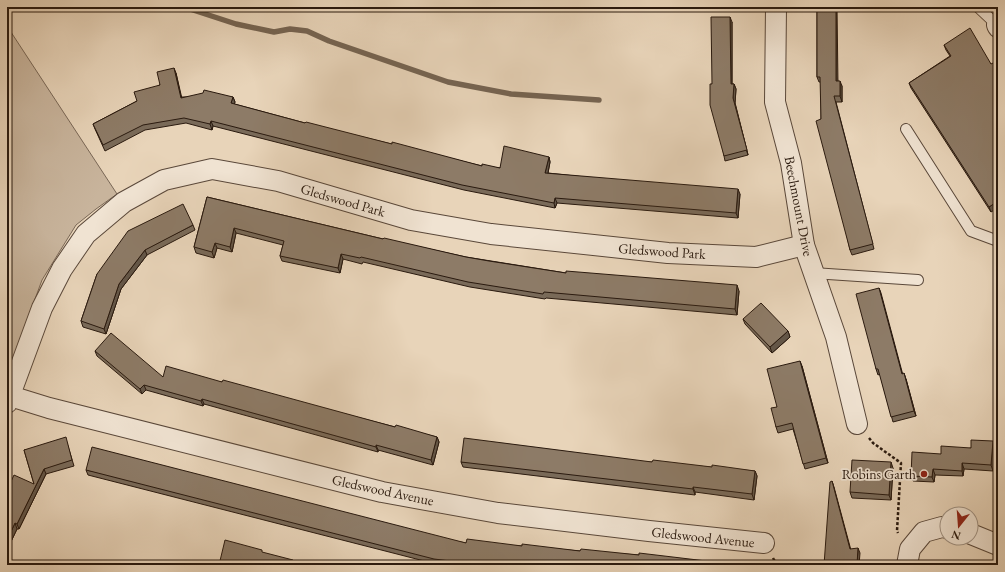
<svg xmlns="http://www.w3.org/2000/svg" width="1005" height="572" viewBox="0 0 1005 572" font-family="'EB Garamond',serif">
<rect width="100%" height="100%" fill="#e8d4b9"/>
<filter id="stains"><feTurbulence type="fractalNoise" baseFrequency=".005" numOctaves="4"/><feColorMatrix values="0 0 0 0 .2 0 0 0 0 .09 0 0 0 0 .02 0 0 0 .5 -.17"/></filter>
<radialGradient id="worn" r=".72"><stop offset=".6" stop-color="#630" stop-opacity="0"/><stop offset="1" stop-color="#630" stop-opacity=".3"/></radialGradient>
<!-- green -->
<path fill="#c8b49c" stroke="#796756" d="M7,26L117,194L96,209L76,225L42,280L13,359L7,360Z"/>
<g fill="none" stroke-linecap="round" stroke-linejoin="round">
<!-- stream -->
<path stroke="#756452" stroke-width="5.5" d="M184,7L236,24L274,32L290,29L307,31L329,41L448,82L511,94L599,100"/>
<!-- lane casing -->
<g stroke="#5a483a" stroke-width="12">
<g id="lane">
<path d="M980,9L997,25V22"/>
<path d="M906,129L971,231L998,241"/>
<path d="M813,273L918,280"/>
</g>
</g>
<!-- street casing -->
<g stroke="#5a483a" stroke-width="22">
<g id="street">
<path d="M776,7L775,102L791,163L804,245L836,337L857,424"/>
<path d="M997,25L998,27"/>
<path d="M7,395L49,408L382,492L498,513L649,531L764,543"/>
<path d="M7,403L42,308L62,269L86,234L124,202L164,180L212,169L278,181L411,220L491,234L668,253L756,257L804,245"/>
<path d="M971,534L998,545"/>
<path d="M907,565L910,549L924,532L942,527L947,528"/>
</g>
</g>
<!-- path -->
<g stroke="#2a1a0f" stroke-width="2.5" stroke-dasharray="3 2" stroke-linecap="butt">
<path d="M869,438L873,443L901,463L897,531L898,533"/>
<path d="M773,558L777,565"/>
</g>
<!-- lane -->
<use href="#lane" stroke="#f0e3d2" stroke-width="10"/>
<!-- street -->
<use href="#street" stroke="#f0e3d2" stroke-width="20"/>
</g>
<!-- wall -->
<g fill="#796a59" stroke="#2a1a0f">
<path d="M817,7L838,81L842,86V102H836L874,249L852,255L850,250L821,119V82H819L817,77Z"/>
<path d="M732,22V84H734L736,89L735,103L748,155L725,161L724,156L712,84Z"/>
<path d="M944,45L991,64V212L911,88L909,83L950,56L946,50Z"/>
<path d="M176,73L181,97H233L235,102L234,104L305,123L482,166L500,168L549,157L550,162L548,173L740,194L738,218L557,203L555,208L464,190L213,126L212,130L186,123L145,130L105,151L95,129L93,124L137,101Z"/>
<path d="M207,197L383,239L466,257L566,273L739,291L737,315L546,298L545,299L470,287L363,262L362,264L343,259L340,273L282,261L280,256L283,245L236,233L232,252L217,248L214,258L196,253L194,247Z"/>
<path d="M193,225L195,230L147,255L121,289L106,334L83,327L81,321L97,274Z"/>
<path d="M879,288L902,374L906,379L916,416L893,422L880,374L878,375L876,369Z"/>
<path d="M743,319L788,331L790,337L772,353L745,324Z"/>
<path d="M95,351L163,377L222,382L395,427L437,437L439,442L433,465L378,450V452L204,404L203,406L146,390L142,394L97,356Z"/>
<path d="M802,366L828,463L805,469L793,429L778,433L776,427L777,407Z"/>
<path d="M67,443L74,466L46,474L19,529H17L7,550V490L34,484L24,450Z"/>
<path d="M995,447L993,471L964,469L963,476L935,475L934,482L913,481L911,476L941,454L971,448Z"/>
<path d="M461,462H652L755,471L757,476L754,500L695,492V495L463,467Z"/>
<path d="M893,468L891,500L852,498L850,492Z"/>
<path d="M86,470L466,543L522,546L580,551L639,555L740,565H443L436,564L88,475Z"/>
</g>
<!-- shaded-wall -->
<g fill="#635648" stroke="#2a1a0f">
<path d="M836,7H837L838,86L836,81Z"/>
<path d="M730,17L732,22V89L731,84Z"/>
<path d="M174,68L176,73L183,103L181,98Z"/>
<path d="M840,81L842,86V102L840,96Z"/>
<path d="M734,84L736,89L735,103L748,155L733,98Z"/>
<path d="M233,97L235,102L233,109L231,103Z"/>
<path d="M211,121L213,126L212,130L210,124Z"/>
<path d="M549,157L550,162L547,178L545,173Z"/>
<path d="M738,189L740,194L738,218L736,213Z"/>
<path d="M555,198L557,203L555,208L554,203Z"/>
<path d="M998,201V208L991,212L989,207Z"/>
<path d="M234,228L236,233L232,252L230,247Z"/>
<path d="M215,243L217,248L214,258L212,252Z"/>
<path d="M145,250L147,255L121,289L106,334L104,329L119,284Z"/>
<path d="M341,254L343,259L340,273L338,268Z"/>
<path d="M737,285L739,291L737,315L735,309Z"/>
<path d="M879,288L881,293L904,379L902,374Z"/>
<path d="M788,331L790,337L772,353L770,347Z"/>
<path d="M800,361L802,366L828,463L826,458Z"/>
<path d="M904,373L906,379L916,416L914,411Z"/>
<path d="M144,385L146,390L142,394L140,389Z"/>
<path d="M202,399L204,404L203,406L201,401Z"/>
<path d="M437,437L439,442L433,465L431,460Z"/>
<path d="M993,441L995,447L993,471L991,465Z"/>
<path d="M376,445L378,450V452L376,447Z"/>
<path d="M891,462L893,468L891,500L889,495Z"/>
<path d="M962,463L964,469L963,476L962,471Z"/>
<path d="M44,469L46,474L19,529L17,524Z"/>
<path d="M933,469L935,475L934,482L932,477Z"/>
<path d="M755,471L757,476L754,500L752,494Z"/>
<path d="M832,481L834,487L852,554L850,549Z"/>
<path d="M693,487L695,492V495L693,489Z"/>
<path d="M15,523L17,529L7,550V540Z"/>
<path d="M858,548L860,553L859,565H857Z"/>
<path d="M293,560L295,565H292Z"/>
</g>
<!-- building -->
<g fill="#8d7b67" stroke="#2a1a0f">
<path d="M817,7H836V81H840V96H834L873,244L850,250L816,121L821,119L820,77H817Z"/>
<path d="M711,17H730L731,84H734L733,98L747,150L724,156L710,105V84H712Z"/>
<path d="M970,28L991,64L993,63L998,71V201L989,207L909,83L951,56L944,45Z"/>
<path d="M174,68L181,98L203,93L204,90L233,97L231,103L305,123L306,122L392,144V142L482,166V164L500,168L504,146L549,157L545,173L738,189L736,213L555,198L554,203L462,185L211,121L210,124L184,118L143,125L103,145L93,124L137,101L134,92L160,85L157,72Z"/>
<path d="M207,197L383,239L384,238L466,257L489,261L566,273V271L737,285L735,309L544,292L543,294L468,282L361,257L360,258L341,254L338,268L280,256L284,241L234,228L230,247L215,243L212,252L194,247Z"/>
<path d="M183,204L193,225L145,250L119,284L104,329L81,321L97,274L128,231Z"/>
<path d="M879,288L902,374L904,373L914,411L891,417L878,369H876L856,294Z"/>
<path d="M761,303L788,331L770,347L743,319Z"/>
<path d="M111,333L163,377L166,366L222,382L223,380L395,427L396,425L437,437L431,460L376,445V447L202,399L201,401L144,385L140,389L95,351Z"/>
<path d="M800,361L826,458L803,464L792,423L776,427L771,408L777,407L767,369Z"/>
<path d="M66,437L72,460L44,469L17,524L15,523L7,540V490L14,475L34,484L24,450Z"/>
<path d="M464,438L652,462L653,460L712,467V465L755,471L752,494L693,487V489L461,462Z"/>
<path d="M971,440L993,441L991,465L962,463V471L933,469L932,477L911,476L912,452L941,454V446L971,448Z"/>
<path d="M92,447L466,543L467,539L522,546V544L580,551L581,549L639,555V553L740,565H483L434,559L86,470Z"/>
<path d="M852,460L891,462L889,495L850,492Z"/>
<path d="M832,481L850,549L858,548L857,565H824L830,482Z"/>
<path d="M225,540L262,550V552L293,560L292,565H219Z"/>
</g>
<!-- markers -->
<circle fill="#8f2418" stroke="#f0e3d2" stroke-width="1.5" cx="924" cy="474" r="4"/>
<g text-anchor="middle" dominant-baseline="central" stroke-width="3.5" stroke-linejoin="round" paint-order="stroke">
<!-- street labels -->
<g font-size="14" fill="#2a1a0f" stroke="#f0e3d2">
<text transform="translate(343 200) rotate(16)">Gledswood Park</text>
<text transform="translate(799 206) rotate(79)">Beechmount Drive</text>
<text transform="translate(662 251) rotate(4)">Gledswood Park</text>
<text transform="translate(383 490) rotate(12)">Gledswood Avenue</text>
<text transform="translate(703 537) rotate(6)">Gledswood Avenue</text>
</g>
<!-- poi labels -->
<g font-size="14" fill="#2a1a0f" stroke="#f0e3d2" text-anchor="end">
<text x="916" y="474">Robins Garth</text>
</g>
</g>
<!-- margin -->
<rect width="1005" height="572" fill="none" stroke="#e8d4b9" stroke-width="24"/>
<rect x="8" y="8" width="989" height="556" fill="none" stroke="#2a1a0f" stroke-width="2"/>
<rect x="12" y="12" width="981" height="548" fill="none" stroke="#2a1a0f"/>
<!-- north arrow -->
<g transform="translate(959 526) rotate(197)"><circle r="19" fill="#f0e3d2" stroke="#a19384"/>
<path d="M0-3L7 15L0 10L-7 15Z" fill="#8f2418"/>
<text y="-6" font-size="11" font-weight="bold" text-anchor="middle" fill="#2a1a0f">N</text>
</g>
<rect width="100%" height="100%" filter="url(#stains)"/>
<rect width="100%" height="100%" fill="url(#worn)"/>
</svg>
